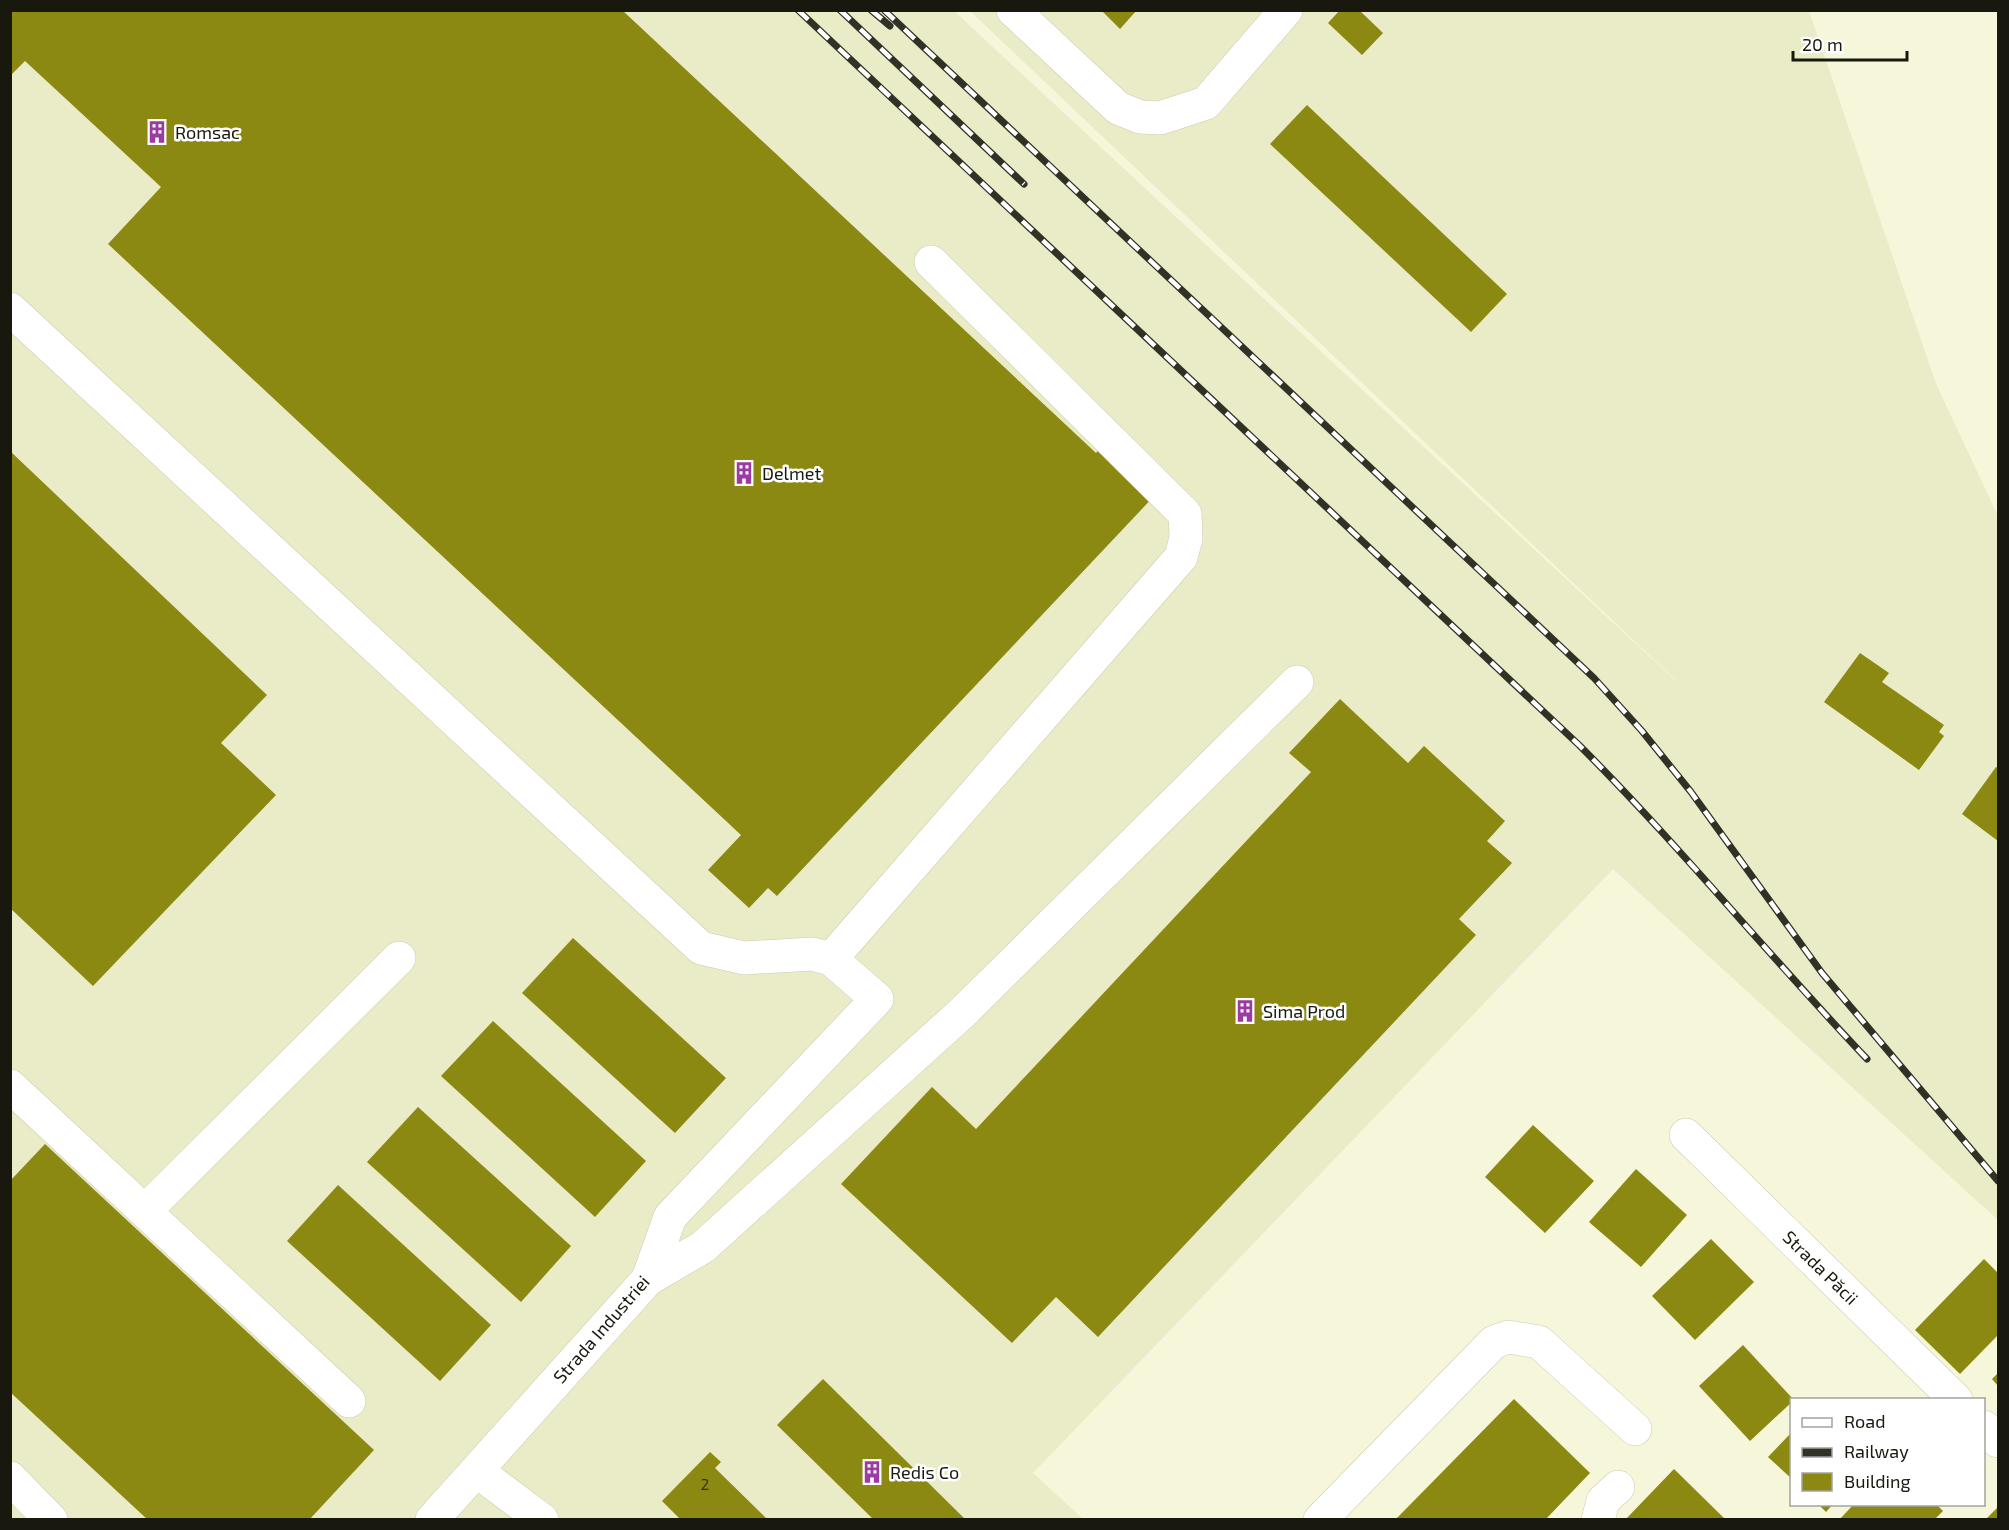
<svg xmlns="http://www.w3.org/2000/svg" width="2009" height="1530" viewBox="0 0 2009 1530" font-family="'Exo 2',sans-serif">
<rect width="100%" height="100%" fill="#f5f6da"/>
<!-- built -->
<path fill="#eaebc7" d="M10,11H954L1705,708L970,11H1809L1936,384L1998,516V1220L1613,869L1033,1473L1083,1519H11Z"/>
<!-- building -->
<g fill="#8b8911">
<path d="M10,10H622L1096,453L1104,444L1157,493L777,896L768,888L749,908L708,870L741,835L108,244L161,187L25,61L10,76Z"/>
<path d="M1101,10H1137L1120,29Z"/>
<path d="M1340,10H1359L1383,33L1362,55L1328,23Z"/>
<path d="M1307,105L1507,294L1471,332L1270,144Z"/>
<path d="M10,451L267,695L221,743L276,795L93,986L10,908Z"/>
<path d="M1860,653L1889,673L1882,682L1944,725L1939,732L1944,736L1919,770L1824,702Z"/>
<path d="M1340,699L1408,763L1424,746L1505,821L1487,841L1512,863L1459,919L1476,935L1098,1337L1056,1297L1012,1343L841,1184L932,1087L976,1129L1311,772L1289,753Z"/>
<path d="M1996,767L1998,768V841L1962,814Z"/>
<path d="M573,938L726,1078L675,1133L522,993Z"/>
<path d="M493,1021L646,1161L595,1217L441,1076Z"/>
<path d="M418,1107L571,1246L521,1302L367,1162Z"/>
<path d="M1533,1125L1594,1181L1545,1233L1485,1177Z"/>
<path d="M45,1144L374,1450L309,1520H148L10,1392V1181Z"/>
<path d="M1636,1169L1687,1215L1641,1267L1589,1222Z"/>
<path d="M338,1185L491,1325L440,1381L287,1241Z"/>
<path d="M1711,1239L1754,1282L1695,1340L1652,1296Z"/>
<path d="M1984,1259L1998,1273V1335L1960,1374L1915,1330Z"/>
<path d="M1743,1345L1794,1400L1750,1441L1699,1386Z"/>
<path d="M1998,1373V1386L1992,1379Z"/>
<path d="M823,1379L966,1520H874L777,1425Z"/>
<path d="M1514,1399L1590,1473L1545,1520H1395Z"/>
<path d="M1792,1432V1479L1768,1457Z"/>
<path d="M710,1452L721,1462L715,1468L768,1520H681L662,1501Z"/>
<path d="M1674,1469L1726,1520H1625Z"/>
<path d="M1818,1504H1833L1826,1512Z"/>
<path d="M1854,1504H1936L1943,1511L1934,1520H1839Z"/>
<path d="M1998,1507V1520H1985Z"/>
</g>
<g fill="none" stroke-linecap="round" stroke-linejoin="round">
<!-- minor casing -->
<g stroke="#ccccb1" stroke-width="34">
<g id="minor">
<path d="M1013,10L1118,108L1140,117L1160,118L1206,103L1286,10"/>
<path d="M10,309L701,948L744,958L812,954L831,959L877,999L670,1217L648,1279L432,1520"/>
<path d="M831,959L1181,557L1186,538L1185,514L931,262"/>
<path d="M10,1086L349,1401"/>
<path id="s1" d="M1686,1135L1956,1400"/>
<path d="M145,1211L399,958"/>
<path d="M648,1279L703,1247L963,1012L1297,682"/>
<path d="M1984,1427L1998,1441"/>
<path d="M477,1471L542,1520"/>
<path d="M10,1478L51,1520"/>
<path d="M1320,1520L1494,1342L1508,1337L1539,1342L1635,1429"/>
<path d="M1598,1520L1603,1501L1618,1487"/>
</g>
</g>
<!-- minor -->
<use href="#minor" stroke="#fff" stroke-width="33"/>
<!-- rail casing -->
<g stroke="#313226" stroke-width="7">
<g id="rail">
<path d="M798,10L1579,745C1679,845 1769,956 1867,1059"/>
<path d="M840,10L1024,184"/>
<path d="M871,10L890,26"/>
<path d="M884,10L1594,678L1642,731L1691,792L1822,973L1998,1181"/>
</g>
</g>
<!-- rail -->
<use href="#rail" stroke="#fff" stroke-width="4.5" stroke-dasharray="14" stroke-linecap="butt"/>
</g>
<!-- icons -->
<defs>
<g id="building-bare" transform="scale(1.8)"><path d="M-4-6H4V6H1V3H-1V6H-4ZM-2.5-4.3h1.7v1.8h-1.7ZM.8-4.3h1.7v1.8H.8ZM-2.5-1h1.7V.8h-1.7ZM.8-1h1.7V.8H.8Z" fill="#9b3aa2" stroke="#fff" stroke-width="2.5" paint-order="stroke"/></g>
</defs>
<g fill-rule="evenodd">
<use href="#building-bare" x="157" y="132"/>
<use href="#building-bare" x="744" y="473"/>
<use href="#building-bare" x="1245" y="1011"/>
<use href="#building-bare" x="872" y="1472"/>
</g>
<g text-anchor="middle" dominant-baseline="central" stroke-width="5" stroke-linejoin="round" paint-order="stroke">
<!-- number labels -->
<g font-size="15" fill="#35340f">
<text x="705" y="1484">2</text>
</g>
<!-- poi labels -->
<g font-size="18" fill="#18180e" stroke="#fff" text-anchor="start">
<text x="175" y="132">Romsac</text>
<text x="762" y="473">Delmet</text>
<text x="1263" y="1011">Sima Prod</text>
<text x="890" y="1472">Redis Co</text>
</g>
<!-- street labels -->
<g font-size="18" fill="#18180e" stroke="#fff">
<text stroke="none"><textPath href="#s1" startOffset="189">Strada Păcii</textPath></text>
<text transform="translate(601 1329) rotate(-49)">Strada Industriei</text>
</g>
</g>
<!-- border -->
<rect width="2009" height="1530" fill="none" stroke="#18180e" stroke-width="24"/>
<!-- legend -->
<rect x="1790" y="1398" width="195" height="108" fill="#ffffff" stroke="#a3a39f" stroke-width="1.5"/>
<rect x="1802" y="1418" width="30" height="9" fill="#ffffff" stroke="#a3a39f" stroke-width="1.5"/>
<text x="1844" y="1428" font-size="18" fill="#18180e">Road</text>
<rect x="1802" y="1448" width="30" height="9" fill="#313226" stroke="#a3a39f" stroke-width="1.5"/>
<text x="1844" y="1458" font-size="18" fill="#18180e">Railway</text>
<rect x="1802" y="1473" width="30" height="18" fill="#8b8911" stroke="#a3a39f" stroke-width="1.5"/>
<text x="1844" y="1488" font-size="18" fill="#18180e">Building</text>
<!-- scale -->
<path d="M1793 51v9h114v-9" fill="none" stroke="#18180e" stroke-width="3"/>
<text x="1802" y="51" font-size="18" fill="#18180e" stroke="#ffffff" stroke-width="4.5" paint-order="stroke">20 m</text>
</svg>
